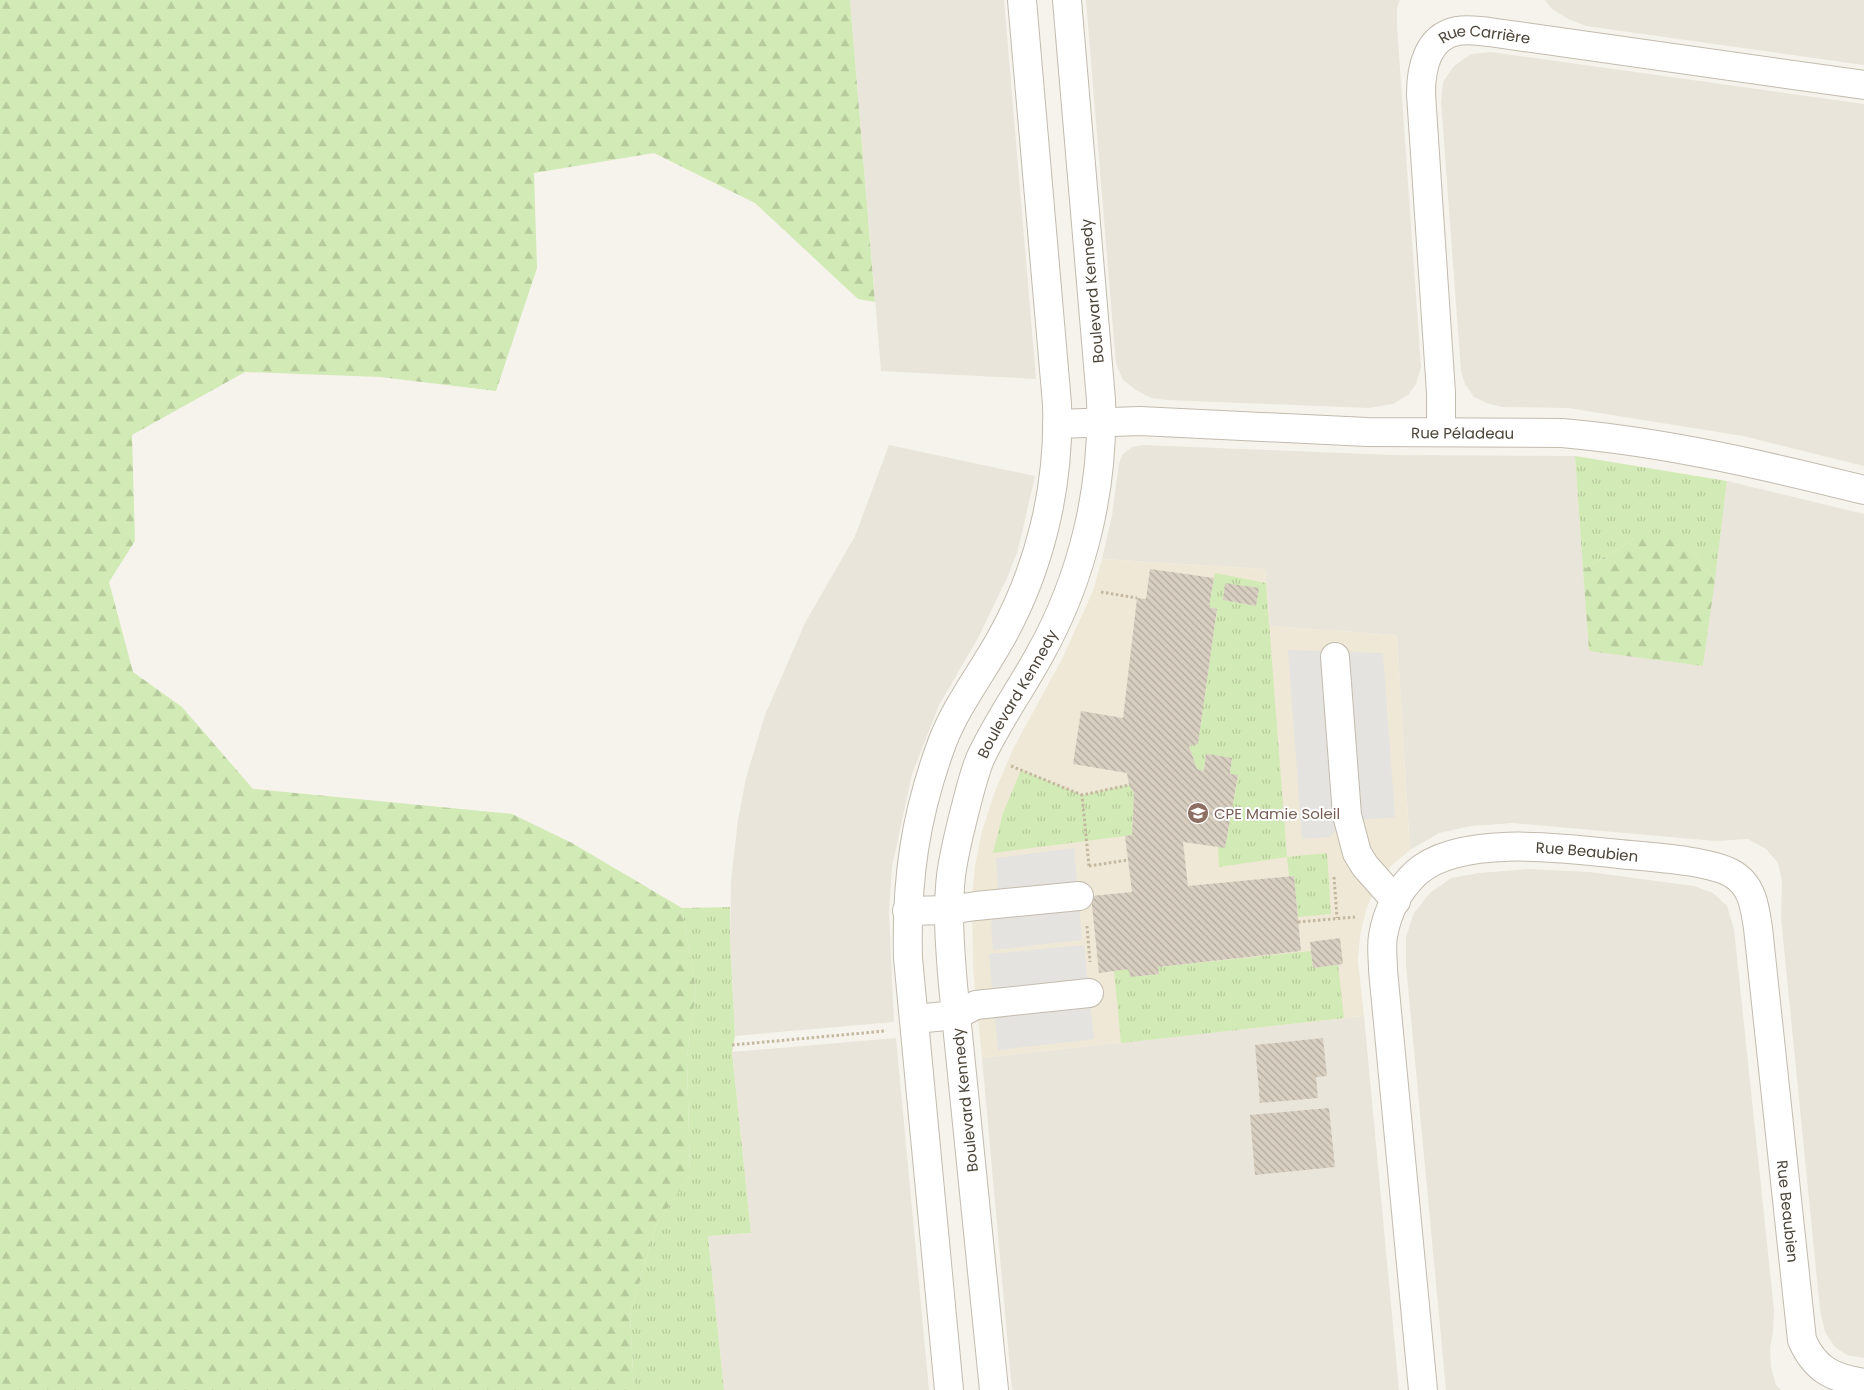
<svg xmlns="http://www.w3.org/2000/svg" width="1864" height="1390" viewBox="0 0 1864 1390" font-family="Poppins,sans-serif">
<defs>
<pattern id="grass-tufts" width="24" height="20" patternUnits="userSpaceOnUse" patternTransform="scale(1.25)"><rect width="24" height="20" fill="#d2eab5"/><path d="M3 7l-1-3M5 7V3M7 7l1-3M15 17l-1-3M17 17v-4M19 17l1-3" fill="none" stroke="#b6ca9c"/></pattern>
<pattern id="forest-firs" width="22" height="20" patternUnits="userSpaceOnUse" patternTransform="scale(1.25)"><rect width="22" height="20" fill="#d2eab5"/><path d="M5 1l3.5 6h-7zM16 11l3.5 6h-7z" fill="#b6ca9c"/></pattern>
<pattern id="building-back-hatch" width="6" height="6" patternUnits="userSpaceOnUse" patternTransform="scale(1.25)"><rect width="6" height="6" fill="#d8cfc1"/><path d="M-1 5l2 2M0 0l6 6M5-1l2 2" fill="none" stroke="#b1aa9e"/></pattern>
</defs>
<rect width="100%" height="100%" fill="#f6f3ec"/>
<!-- residential -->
<g fill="#eae5da">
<path d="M850,0H1004L1036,379L881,371Z"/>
<path d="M1086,0H1400L1397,8V26L1421,367L1416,384L1408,395L1393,404L1369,408L1167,400L1151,398L1136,390L1123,380L1116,364L1114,341Z"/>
<path d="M1545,0H1864V65L1586,26L1568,19L1552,9Z"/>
<path d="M1491,52L1864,104V466L1743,436L1568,408L1503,407L1489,404L1474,397L1465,384L1461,371L1441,102L1443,82L1454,66L1471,54Z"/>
<path d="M889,445L1035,476L1024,524L1017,553L1007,578L978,638L939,705L912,774L892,867L889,914L894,1022L735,1036L730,939L731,881L738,820L746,778L765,715L805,623L855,536Z"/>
<path d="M1143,445L1392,455L1575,456L1589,650L1703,666L1727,481L1864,514V1358L1847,1355L1835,1347L1825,1332L1820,1310L1781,918L1782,881L1778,863L1766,849L1748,839L1715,841L1513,823L1471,826L1439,833L1410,850L1397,635L1270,626L1265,569L1102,559L1112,516L1119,463L1123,454L1132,447Z"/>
<path d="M1530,869L1589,872L1694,886L1713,893L1727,906L1734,929L1774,1310L1773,1332L1770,1348L1771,1367L1776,1385L1781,1390H1446L1406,965V937L1414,913L1430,893L1451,878L1479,873Z"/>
<path d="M1364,1016L1399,1390H1012L982,1058Z"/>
<path d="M896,1038L929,1390H724L708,1236L751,1233L732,1052Z"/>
</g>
<!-- education -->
<path fill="#efe8d6" d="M1102,559L1265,569L1270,626L1397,635L1410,850L1390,867L1375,888L1366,910L1360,935L1358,961L1364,1016L982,1058L973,968L972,898L975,866L982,831L994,794L1013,749L1062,659L1093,591Z"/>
<!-- grass -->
<g fill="url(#grass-tufts)">
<path d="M1575,456L1727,481L1715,579L1690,549L1634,539L1583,570Z"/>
<path d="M1215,573L1266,583L1287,857L1327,853L1331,914L1298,917L1294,876H1289L1287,857L1219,867L1218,847H1225L1238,776L1230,774L1232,758L1206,754L1204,771L1197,769L1189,746L1198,743L1217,609L1209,607Z"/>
<path d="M1021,770L1082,795L1129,785L1134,793L1132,835L993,853L1003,813Z"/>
<path d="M730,907V939L735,1036L732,1052L751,1233L708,1236L724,1390H634L630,1315L656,1225L690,1176L687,1057L696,990L682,908Z"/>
<path d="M1311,951L1313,968L1338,965L1344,1018L1121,1043L1114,971L1129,969L1130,977L1159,974L1158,967Z"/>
</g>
<!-- forest -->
<g fill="url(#forest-firs)">
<path d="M0,0H850L875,302L858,299L755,203L654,153L534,173L537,268L496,391L380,377L245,372L132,435L135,541L109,582L133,672L182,707L253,789L512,814L572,843L682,908L696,990L687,1057L690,1176L656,1225L630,1315L634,1390H0Z"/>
<path d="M1673,533L1690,549L1715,579L1703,666L1589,651L1583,570L1634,539Z"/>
</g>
<!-- parking -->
<g fill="#e5e3e0">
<path d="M1288,650L1383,653L1395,817L1348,821L1329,837L1302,839Z"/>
<path d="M1074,848L1082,940L993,950L991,924L999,904L996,858Z"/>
<path d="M1084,945L1094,1039L998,1050L989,954Z"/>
</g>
<!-- building -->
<g fill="url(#building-back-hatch)">
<path d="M1150,569L1214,578L1209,607L1217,609L1198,744L1189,746L1197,769L1204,771L1206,754L1214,755L1232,758L1230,774L1238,775L1225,848L1183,842L1188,886L1294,876L1301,951L1158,967L1159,974L1130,977L1129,969L1099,973L1091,896L1132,892L1125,836L1132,835L1134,793L1129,785L1127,773L1073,764L1081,711L1123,718L1137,598L1146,599Z"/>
<path d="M1225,583L1259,588L1256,606L1223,600Z"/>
<path d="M1340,938L1343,964L1313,968L1310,942Z"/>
<path d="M1323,1038L1327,1076L1316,1077L1318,1098L1260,1103L1255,1045Z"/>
<path d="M1329,1108L1335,1167L1255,1175L1250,1115Z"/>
</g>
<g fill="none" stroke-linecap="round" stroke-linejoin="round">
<!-- minor casing -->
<g stroke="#c2bbae" stroke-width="30">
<g id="minor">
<path id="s1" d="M1057,424L1140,421L1367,432L1562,433C1665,442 1764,465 1864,490"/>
<path id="s2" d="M1441,431V393L1421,94C1421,69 1427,37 1457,31C1469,29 1483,31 1496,33L1864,85"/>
<path d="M1335,657L1347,815L1357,853L1365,866L1396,901"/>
<path d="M907,911L949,910L976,906L1079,896"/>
<path d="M915,1019L956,1015L976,1005L1089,993"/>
<path d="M949,1390L908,958C906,880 915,816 942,743C956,706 981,674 1000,640C1040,569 1060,486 1057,404L1022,0"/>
<path id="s3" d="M994,1390L953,985C950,949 947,912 951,876C954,852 960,829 966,806C970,790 974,774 980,759C997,722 1021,689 1040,654C1083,577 1104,488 1101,400L1067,0"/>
<path id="s4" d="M1423,1390L1383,970C1383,959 1381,947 1383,936C1387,913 1398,890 1416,873C1459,834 1565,848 1619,854C1648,857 1707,860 1731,873C1752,884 1755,907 1758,928L1802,1340C1815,1370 1833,1378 1864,1383"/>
</g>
</g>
<!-- path -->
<g stroke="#c4b79f" stroke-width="3" stroke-dasharray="2.5 2.5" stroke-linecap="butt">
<path d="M1101,592L1137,598"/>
<path d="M1011,766L1082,795"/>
<path d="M1089,866L1082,795L1129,785"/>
<path d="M1089,866L1128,860"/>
<path d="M1334,877L1337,918"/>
<path d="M1298,922L1355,917"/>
<path d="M1087,926L1090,962"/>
<path d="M732,1045L885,1031"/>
</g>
<!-- minor -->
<use href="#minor" stroke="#fff" stroke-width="28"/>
</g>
<!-- icons -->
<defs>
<g id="school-disc" transform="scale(1.125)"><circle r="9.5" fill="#8d6e63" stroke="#fff"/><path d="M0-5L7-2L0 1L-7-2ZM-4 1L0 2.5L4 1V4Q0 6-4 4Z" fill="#fff"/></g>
</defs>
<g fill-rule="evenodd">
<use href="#school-disc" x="1198" y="813"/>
</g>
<g text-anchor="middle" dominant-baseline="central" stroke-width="4" stroke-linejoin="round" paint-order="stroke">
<!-- street labels -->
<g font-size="15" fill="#4b4439" stroke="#fff">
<text stroke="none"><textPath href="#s2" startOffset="444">Rue Carrière</textPath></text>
<text transform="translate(1092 291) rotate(-95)">Boulevard Kennedy</text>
<text stroke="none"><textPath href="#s1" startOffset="406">Rue Péladeau</textPath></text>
<text stroke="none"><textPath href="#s3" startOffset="712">Boulevard Kennedy</textPath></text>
<text stroke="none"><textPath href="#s4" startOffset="705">Rue Beaubien</textPath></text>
<text transform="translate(965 1100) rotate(-96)">Boulevard Kennedy</text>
<text stroke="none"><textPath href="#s4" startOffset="1200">Rue Beaubien</textPath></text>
</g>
<!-- education labels -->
<g font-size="15" fill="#785e54" stroke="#fff" text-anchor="start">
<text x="1214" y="813">CPE Mamie Soleil</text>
</g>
</g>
</svg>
